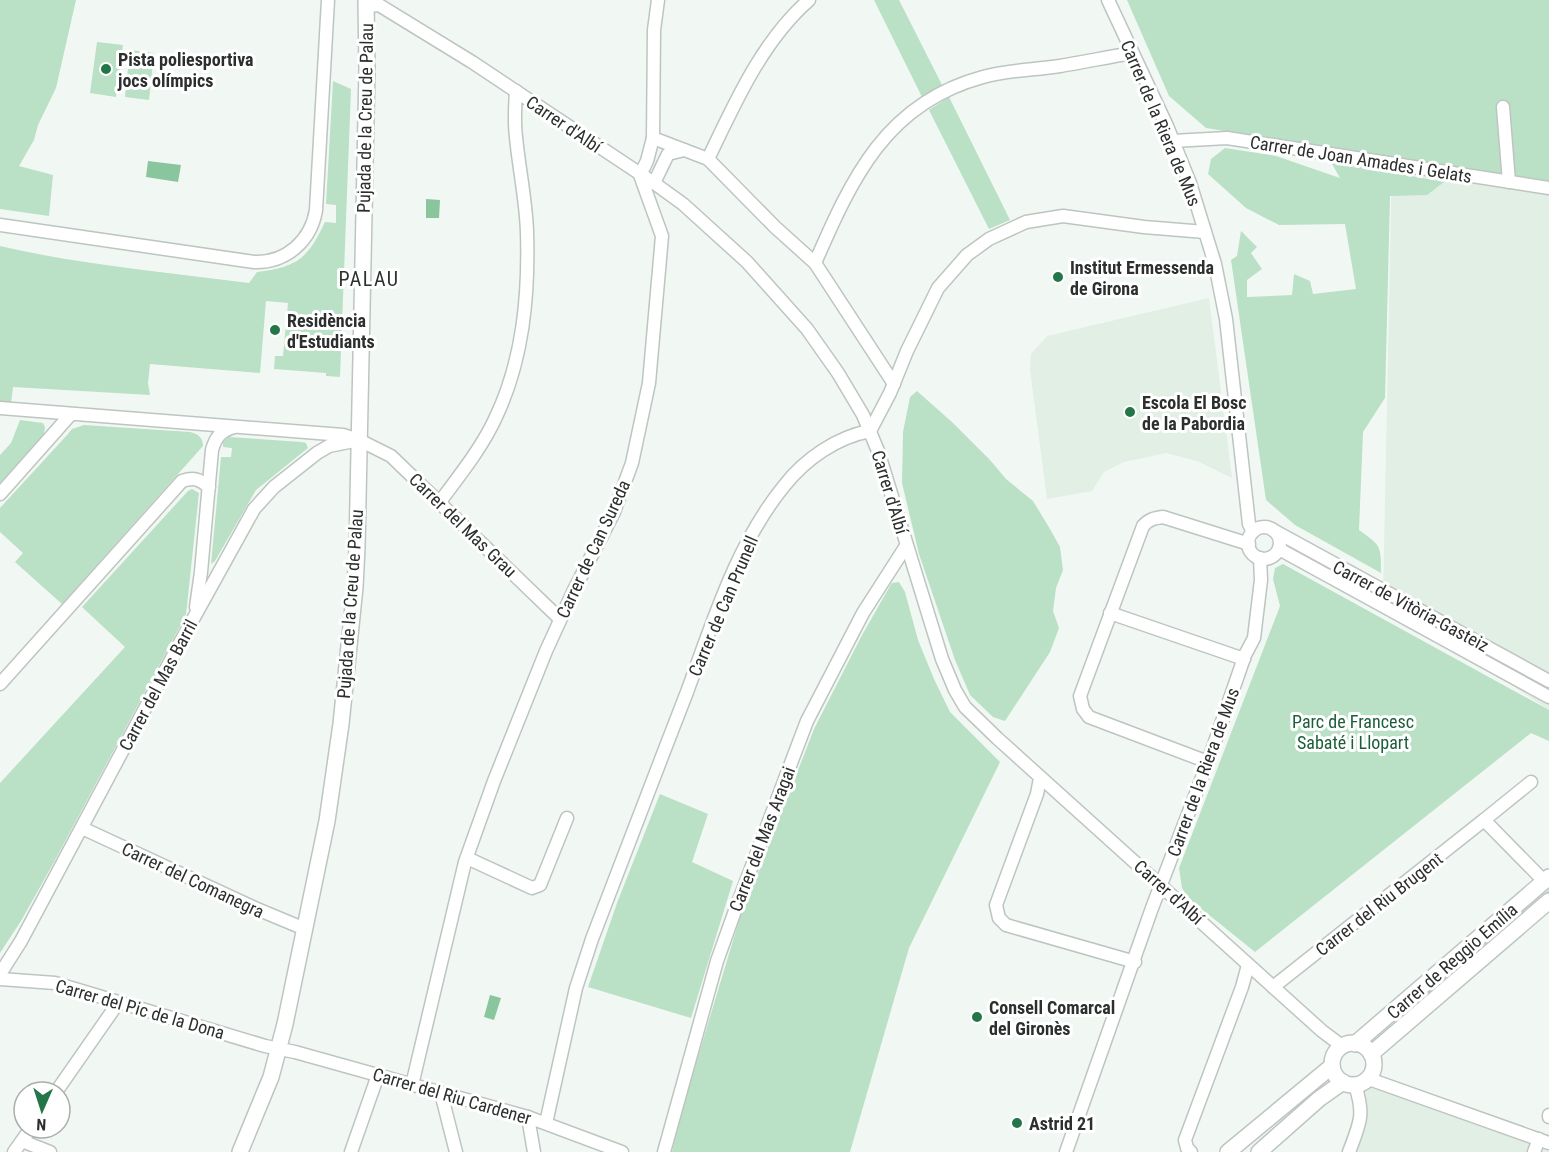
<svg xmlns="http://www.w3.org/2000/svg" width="1549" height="1152" viewBox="0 0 1549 1152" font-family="'Roboto Condensed',sans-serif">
<rect width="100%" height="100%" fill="#f1f8f3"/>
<!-- built -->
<g fill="#e1efe5">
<path d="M1392,159L1549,182V710L1383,598Z"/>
<path d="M1209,298L1232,478L1197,461L1166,453L1124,462L1104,472L1092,491L1047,499L1030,370L1031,354L1047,336Z"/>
<path d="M1381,1081L1549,1140V1152H1341L1362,1092Z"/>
</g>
<!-- green -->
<g fill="#bae0c5">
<path d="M0,0H76L56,88L38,125L34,140L19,166L53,175L49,216L0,209Z"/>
<path d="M874,0H899L942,85L922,97Z"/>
<path d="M1127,0H1549V182L1392,159L1206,128L1169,96Z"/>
<path d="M97,42L123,45L116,97L90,93Z"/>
<path d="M130,50L154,53L149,100L125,97Z"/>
<path d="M333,81L351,89L340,377L326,376V373L274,369L275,356H283L288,303L266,301L260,373L150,364L148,383L150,395L13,387L11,404L0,403V246C81,265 166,272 249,283L257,272C298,267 308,258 325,222L336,223V205L326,204Z"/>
<path d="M949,97L1010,220L989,229L929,110Z"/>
<path d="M1225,148L1276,156L1340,178L1331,162L1444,182L1427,195L1390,196L1385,398L1363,432L1359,530C1381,546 1381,545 1381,573L1295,525L1266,500L1231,260L1237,256L1241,231L1257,247L1251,253L1262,269L1247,280V297L1292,295L1294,274L1310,281L1313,294L1356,289L1345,224L1279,225L1246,208L1208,174L1211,159Z"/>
<path d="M917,391L953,423L990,460L1006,479L1033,501L1050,529L1060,547L1063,570L1056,588L1053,611L1059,628L1050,652L1005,721L993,717L970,695L955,660L919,554L902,483L903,432L910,397Z"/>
<path d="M20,420L43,423L45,427L44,434L0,483V455L11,443Z"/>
<path d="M84,425L190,432C198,434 203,437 203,446L62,604L15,562L23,553L0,532V508L68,434L72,429Z"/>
<path d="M229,437L302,442L306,443L308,448L256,490L215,561L211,564L221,457H231L232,448L223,447V442Z"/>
<path d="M192,489L199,493L186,615L54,862L21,921L0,953V783L125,647L82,607L188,491Z"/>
<path d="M1283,564L1549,710V741L1531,733L1255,952L1188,898L1182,888L1179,868L1280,606L1273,579L1275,568Z"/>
<path d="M899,582L905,592L918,640L934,679L950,712L1000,762L909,948L850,1152H672L682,1110L747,894H750L814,729L861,637L890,586L892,583Z"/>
<path d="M660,794L708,814L692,862L733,881L691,1018L588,987L617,903Z"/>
<path d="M1549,890V894L1397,1022L1395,1020Z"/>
</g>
<!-- water -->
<g fill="#89c59d">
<path d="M148,161L181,165L178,182L146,177Z"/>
<path d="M426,199L440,200L439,218H426Z"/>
<path d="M490,995L501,998L494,1020L484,1017Z"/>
</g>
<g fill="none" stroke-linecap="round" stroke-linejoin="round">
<!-- minor casing -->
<g stroke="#bec5c0" stroke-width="15">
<g id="minor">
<path d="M1108,0L1167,126L1190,183L1215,264L1226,319L1249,524L1253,532"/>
<path d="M366,6L379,5L472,62L654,183L683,204L747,262L807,329L838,373L863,415L878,451L942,659L955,690L965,707L997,738L1322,1031L1342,1046"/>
<path d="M1503,107L1509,182"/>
<path d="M653,138L708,159L775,227L815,263L894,384"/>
<path d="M1173,141L1227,138L1549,188"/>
<path d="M708,159C735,103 762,41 809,0"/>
<path d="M654,183L668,154L684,150"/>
<path d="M0,225L254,262C286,263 311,241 316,210L328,0"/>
<path d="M815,263C852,178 886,103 983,77C1008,70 1034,70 1060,66C1084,62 1108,57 1132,53"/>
<path d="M0,408L343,435L359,440L391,456L560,619"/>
<path d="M0,494L71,414"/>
<path d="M439,503C459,476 481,449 495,419C523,361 529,296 527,232C526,200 519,169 516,137C514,122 515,106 516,91"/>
<circle cx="1264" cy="543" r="16"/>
<path d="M1273,530L1549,681"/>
<path d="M1279,549L1549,697"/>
<path d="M196,607L201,572L212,450C216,436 221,431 234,427"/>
<path d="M1110,613L1244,659"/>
<path d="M0,684L182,481C194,477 199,479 209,487"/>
<path d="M1208,762L1089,717L1083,709L1080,696L1143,526C1149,519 1155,518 1163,517L1249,544"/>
<path d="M1040,778L1037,794L996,905L999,918L1006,925L1135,962"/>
<path d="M1484,820L1531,782"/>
<path d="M82,828L257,909L305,929"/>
<path d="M467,858L532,888L540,885L567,818"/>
<path d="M0,974L21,941L181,641L254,509L274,487L317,453L329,446L359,440"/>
<path d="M0,979L55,983L265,1046L295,1052L528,1117L622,1152"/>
<path d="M1273,987L1484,820L1544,881"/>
<path d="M1369,1079L1549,1143"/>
<path d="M412,1085L465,862L494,781L546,651L573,592L614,512L632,463L649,383L662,236L640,175L647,161L653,138L654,30L658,0"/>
<path d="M56,1092L118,1003"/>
<path d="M441,1093L456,1152"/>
<path d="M1549,1115V1117"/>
<path d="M528,1117L534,1152"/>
<path d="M546,1123L576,988L592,939C624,856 655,774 687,692C713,622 736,545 784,486C805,459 837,437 870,431L890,393L907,351L938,288L967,255L989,239L1026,222L1063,216L1144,227L1205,232"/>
<path d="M22,1141L50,1152"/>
<path d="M14,1152L31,1128"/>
<path d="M351,1152L378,1075"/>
<path d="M664,1152L717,961L736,908L807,721L863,613L906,546"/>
<path d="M1066,1152L1152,908L1208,762L1245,655L1254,638L1261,580L1260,558"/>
<path d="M1191,1152L1187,1148L1185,1140L1242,987L1248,965"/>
<path d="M1349,1152C1360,1123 1365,1115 1355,1085"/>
<path d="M1534,1152L1539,1139"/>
</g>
</g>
<!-- tertiary casing -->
<g stroke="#bec5c0" stroke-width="18">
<g id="tertiary">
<circle cx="1353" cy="1064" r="21"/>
<path d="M1355,1044L1549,877"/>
<path d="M1371,1054L1549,901"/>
<path d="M240,1152L271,1077L285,1024L327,821L341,724L355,587L357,547L367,70L366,0"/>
<path d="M1228,1152L1332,1066"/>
<path d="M1259,1152L1319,1099L1343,1082"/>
</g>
</g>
<!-- minor -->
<use href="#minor" stroke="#fff" stroke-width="12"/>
<!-- tertiary -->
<use href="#tertiary" stroke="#fff" stroke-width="15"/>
</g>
<!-- markers -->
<g fill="#237647" stroke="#fff" stroke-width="2">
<circle cx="106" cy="69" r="6"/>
<circle cx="1058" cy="277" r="6"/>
<circle cx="275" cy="330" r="6"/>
<circle cx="1130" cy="412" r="6"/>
<circle cx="977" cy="1017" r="6"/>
<circle cx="1017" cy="1123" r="6"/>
</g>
<g text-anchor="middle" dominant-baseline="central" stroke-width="6" stroke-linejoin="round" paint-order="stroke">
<!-- poi labels -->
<g font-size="18" font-weight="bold" fill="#2c2f2d" stroke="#fff" text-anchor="start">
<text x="118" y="59">Pista poliesportiva<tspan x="118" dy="21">jocs olímpics</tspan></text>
<text x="1070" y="267">Institut Ermessenda<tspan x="1070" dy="21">de Girona</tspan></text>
<text x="287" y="320">Residència<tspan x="287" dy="21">d'Estudiants</tspan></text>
<text x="1142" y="402">Escola El Bosc<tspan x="1142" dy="21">de la Pabordia</tspan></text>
<text x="989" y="1007">Consell Comarcal<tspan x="989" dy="21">del Gironès</tspan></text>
<text x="1029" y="1123">Astrid 21</text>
</g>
<!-- street labels -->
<g font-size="18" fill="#2c2f2d" stroke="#fff">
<text transform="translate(365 118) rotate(-89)">Pujada de la Creu de Palau</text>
<text transform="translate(1161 123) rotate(67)">Carrer de la Riera de Mus</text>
<text transform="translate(564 124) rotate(34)">Carrer d'Albí</text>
<text transform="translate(1361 159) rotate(9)">Carrer de Joan Amades i Gelats</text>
<text transform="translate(890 492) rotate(73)">Carrer d'Albí</text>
<text transform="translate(463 525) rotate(44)">Carrer del Mas Grau</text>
<text transform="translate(593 549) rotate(-65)">Carrer de Can Sureda</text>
<text transform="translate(350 604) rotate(-86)">Pujada de la Creu de Palau</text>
<text transform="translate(723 606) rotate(-67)">Carrer de Can Prunell</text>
<text transform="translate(1411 606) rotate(28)">Carrer de Vitòria-Gasteiz</text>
<text transform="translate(158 685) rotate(-62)">Carrer del Mas Barril</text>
<text transform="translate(1203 772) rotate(-70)">Carrer de la Riera de Mus</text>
<text transform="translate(762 839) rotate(-69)">Carrer del Mas Aragai</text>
<text transform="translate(193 880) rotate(25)">Carrer del Comanegra</text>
<text transform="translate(1169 892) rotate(42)">Carrer d'Albí</text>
<text transform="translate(1379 904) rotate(-38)">Carrer del Riu Brugent</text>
<text transform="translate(1452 961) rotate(-41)">Carrer de Reggio Emília</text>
<text transform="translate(140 1009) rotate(16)">Carrer del Pic de la Dona</text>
<text transform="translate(452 1096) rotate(16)">Carrer del Riu Cardener</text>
</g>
<!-- park labels -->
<g font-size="18" fill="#1b5e39" stroke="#fff">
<text x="1353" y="721">Parc de Francesc<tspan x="1353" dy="21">Sabaté i Llopart</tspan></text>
</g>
<!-- neighbourhood labels -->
<g font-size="20" letter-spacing="1.5" fill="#2b312d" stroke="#fff">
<text x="369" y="279">PALAU</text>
</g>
</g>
<!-- north arrow -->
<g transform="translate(42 1110) rotate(183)"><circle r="28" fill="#ffffff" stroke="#abacab" stroke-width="1.5"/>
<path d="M0-4.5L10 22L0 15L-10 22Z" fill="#237647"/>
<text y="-9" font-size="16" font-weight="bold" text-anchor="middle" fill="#2c2f2d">N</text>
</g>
</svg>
